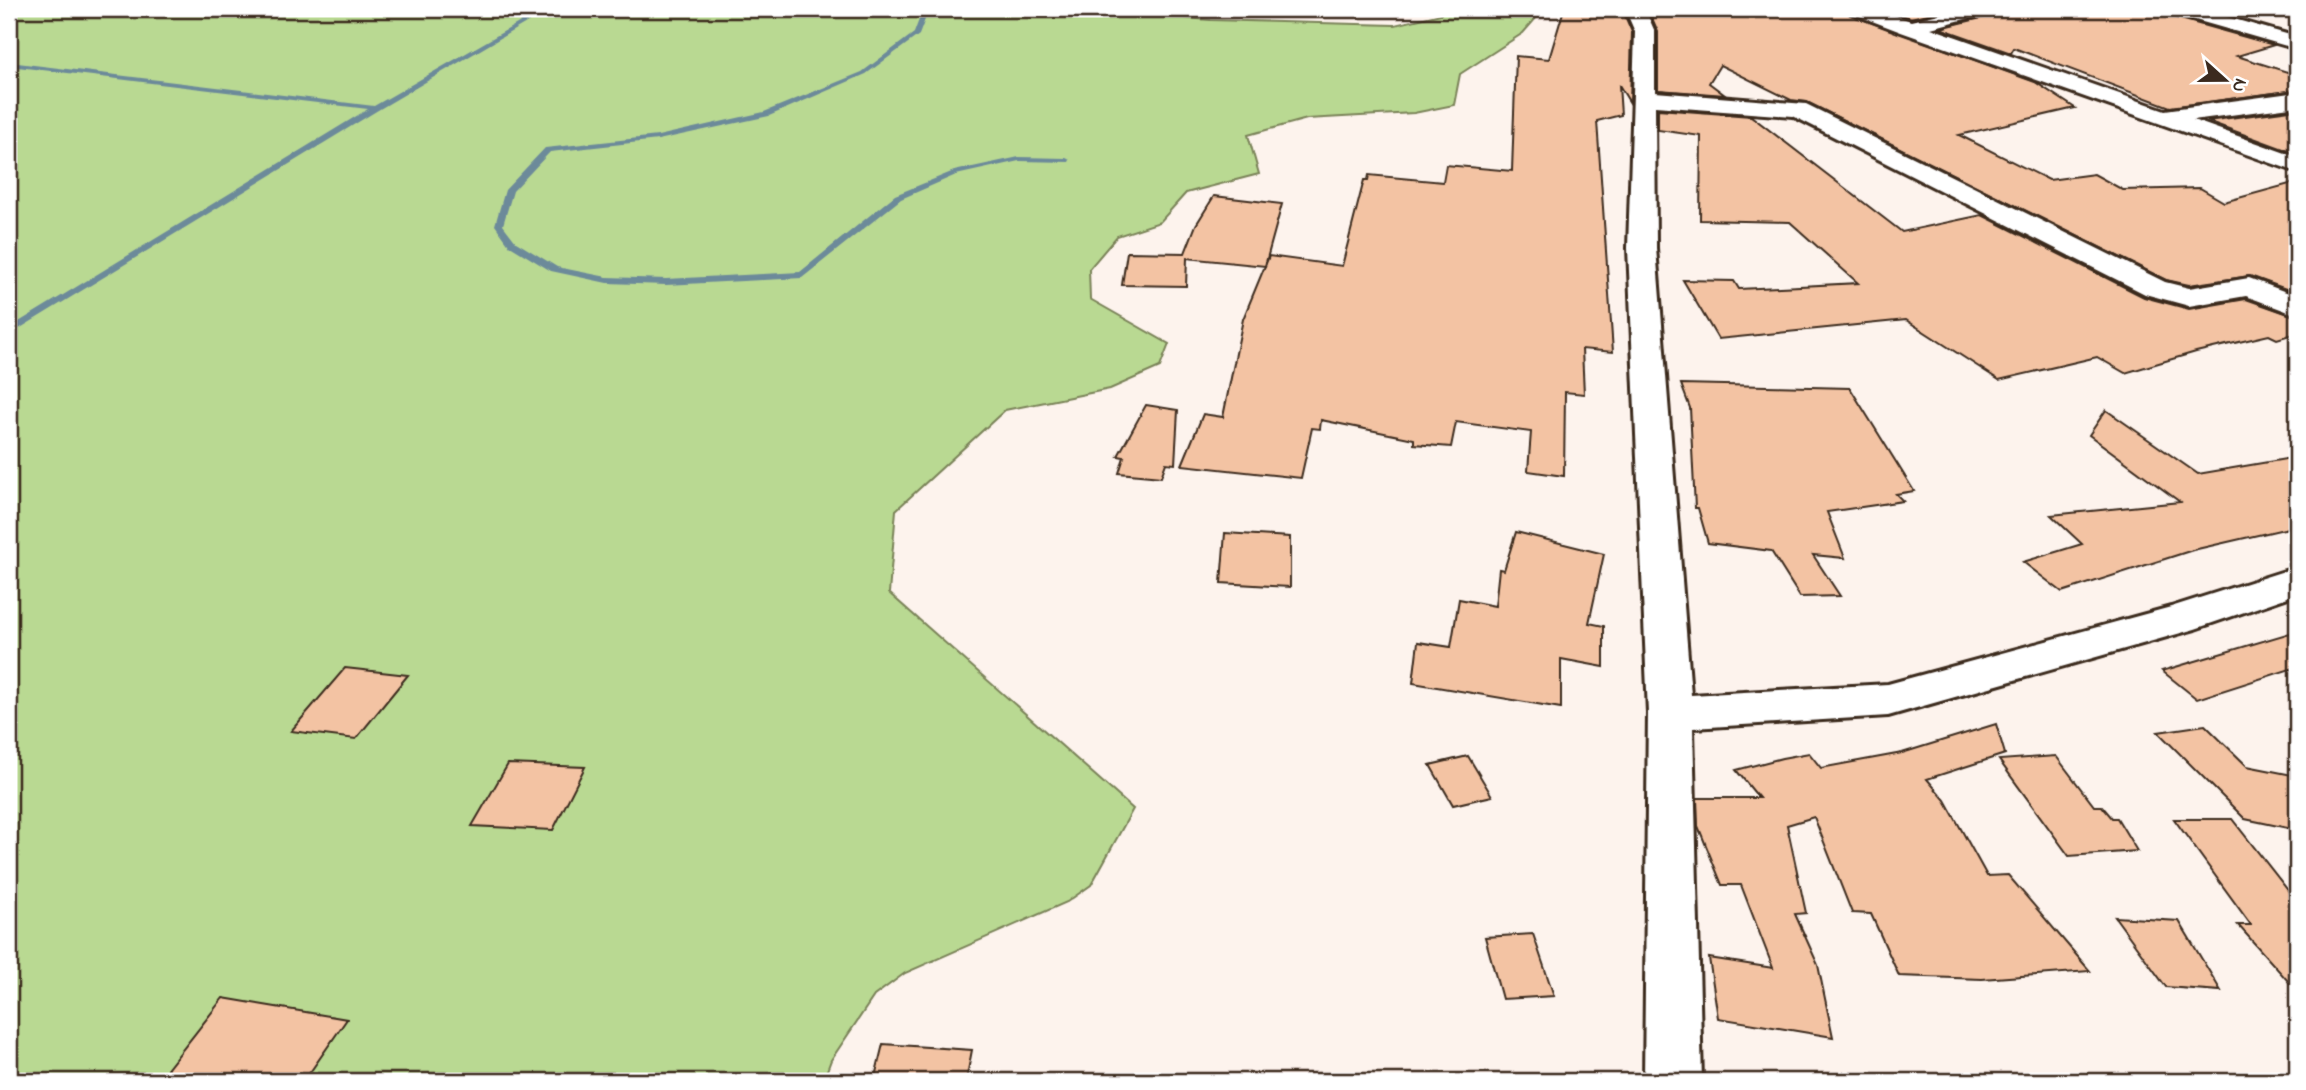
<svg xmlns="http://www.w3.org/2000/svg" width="2306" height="1090" viewBox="0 0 2306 1090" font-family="'Indie Flower',sans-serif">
<rect width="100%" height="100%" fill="#fdf3ed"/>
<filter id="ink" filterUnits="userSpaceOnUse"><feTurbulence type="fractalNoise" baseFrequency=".0143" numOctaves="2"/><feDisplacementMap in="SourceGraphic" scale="14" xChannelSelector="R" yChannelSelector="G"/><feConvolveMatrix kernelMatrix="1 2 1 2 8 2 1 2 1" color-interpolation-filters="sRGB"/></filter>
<g filter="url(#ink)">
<!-- green -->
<path fill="#b9d992" stroke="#7a8258" stroke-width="2" d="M9,9H1064L1211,20L1395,25L1441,14L1443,9H1544L1523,33L1460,74L1454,105L1414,113L1307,119L1248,135L1259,174L1186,193L1160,222L1117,236L1089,269L1090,299L1169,344L1160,367L1110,389L1005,410L896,510L889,593L1133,809L1091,885L1067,902L905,973L874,996L831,1060L823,1081H9Z"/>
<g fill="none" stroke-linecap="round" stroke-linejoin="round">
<!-- stream -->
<g fill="#6c8a9a" fill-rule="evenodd">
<path d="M543,9H550L378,110L9,335V328L368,109L9,66V62L374,106Z"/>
<path d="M923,9H929L919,35L866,74L769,116L658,140L550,152L513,191L503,225L516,242L557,267L607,277L666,279L800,272L895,195L954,171L1019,157L1066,158L1070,160L1069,162L1019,161L956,175L901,199L802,278L666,285L607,283L551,271L510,246L495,225L505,190L545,148L658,136L764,112L862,72L914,33Z"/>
</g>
</g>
<!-- building -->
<g fill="#f3c3a3" stroke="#3b2a1e" stroke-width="2">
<path d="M1564,9H1622L1632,32L1630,103L1619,85L1621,115L1597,121L1613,352L1582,349L1584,394L1565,392L1564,476L1528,471L1531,432L1456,422L1451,447L1414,444V439L1321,420L1320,429L1312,428L1301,478L1182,465L1203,414L1223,417L1243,319L1269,256L1342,266L1364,180H1368L1369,175L1443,182L1446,165L1512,171L1516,56L1549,59Z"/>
<path d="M1648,9H1845L1850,15L2035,82L2075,108L1959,135L2049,180L2094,174L2123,190L2200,188L2224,202L2297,182V293L2250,276L2189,285L2166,280L1807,102L1791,100L1720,65L1709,83L1725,95L1658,90V32Z"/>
<path d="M1883,9H1949L1911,18Z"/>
<path d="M1994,9H2157L2170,16L2274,45L2237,56L2297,75V90L2170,107L2014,48L2011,53L1940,28L1989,16Z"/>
<path d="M1658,109L1751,116L1902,232L1982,215L2144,297L2189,309L2246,299L2297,317V333L2277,339L2269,335L2196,352L2125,373L2097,357L1999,380L1906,320L1718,339L1683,280L1734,281L1739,289L1858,283L1790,222L1700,220L1701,136L1658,130Z"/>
<path d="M2297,109V154L2207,121Z"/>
<path d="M1214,196L1282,204L1265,266L1187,258L1186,286L1122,285L1127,252L1185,253L1196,225Z"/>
<path d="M1681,384L1850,388L1914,491L1896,494L1903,501L1827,512L1845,558L1813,555L1840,596L1800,597L1771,551L1708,543L1698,508H1695L1690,408Z"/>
<path d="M1146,405L1178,410L1175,464L1166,463L1161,477L1119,473L1124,457L1118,456Z"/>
<path d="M2106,410L2198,474L2297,457V526L2193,550L2062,592L2023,562L2082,544L2051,515L2180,502L2089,435Z"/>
<path d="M1516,532L1604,554L1589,623L1604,626V667L1561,659V708L1413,683L1418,642L1451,647L1459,599L1495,606L1499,569L1504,570Z"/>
<path d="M1225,533L1290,537V587L1221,583Z"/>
<path d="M2297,631V667L2197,699L2162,671Z"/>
<path d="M345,668L408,675L356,739L291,731Z"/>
<path d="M1996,724L2005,754L1927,779L1945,800L1987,876L2008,875L2090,971L1982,979L1899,976L1871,914L1852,913L1814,817L1787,825L1806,913L1795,914L1818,965L1833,1037L1718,1018L1709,958L1773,968L1741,885H1722L1698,826L1697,798H1759L1736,770L1782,758L1809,753L1821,768L1902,753Z"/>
<path d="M2205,725L2247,766L2297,776V830L2245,819L2158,732Z"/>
<path d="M1468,756L1492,796L1453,805L1430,765Z"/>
<path d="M2056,756L2094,806H2102L2112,818H2117L2137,851L2069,856L1999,760Z"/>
<path d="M508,764L585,767L553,830L472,826Z"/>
<path d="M2174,819H2232L2297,902V991L2238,925H2251Z"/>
<path d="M2115,917L2179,921L2221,991L2166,987Z"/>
<path d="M1533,934L1554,996L1502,999L1485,937Z"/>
<path d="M223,998L347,1019L304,1081H158Z"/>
<path d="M883,1044L972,1050L966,1081H874Z"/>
</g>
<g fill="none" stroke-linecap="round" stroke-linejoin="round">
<!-- minor casing -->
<g stroke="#3b2a1e" stroke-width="6">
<g id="minor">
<path d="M1625,9H1645L1655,32V92L1806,104L2165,282L2189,288L2249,278L2297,296V315L2246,296L2189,306L2145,294L1793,116L1655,106L1656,248L1691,695L1888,684L2171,607L2297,567V594L2195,629L1888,716L1693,728L1702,1081H1644L1648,713L1628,248L1635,32Z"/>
<path d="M1848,9H1876L1911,21L1959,9H1991L1988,13L1931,28L2165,110L2297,92V106L2193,120L2297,157V172L1901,32L1851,13Z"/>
<path d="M2168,9H2199L2297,37V49L2171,13Z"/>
</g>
</g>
<!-- minor -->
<use href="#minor" fill="#fff" fill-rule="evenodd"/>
</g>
</g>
<!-- margin -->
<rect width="2306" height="1090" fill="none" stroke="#fff" stroke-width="35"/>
<rect x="18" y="18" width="2271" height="1055" fill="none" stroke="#3b2a1e" stroke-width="2.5" filter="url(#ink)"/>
<!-- north arrow -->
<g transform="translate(2225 80) rotate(111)" stroke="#ffffff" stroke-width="5" paint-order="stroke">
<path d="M0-5L12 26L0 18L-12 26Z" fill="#3b2a1e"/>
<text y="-10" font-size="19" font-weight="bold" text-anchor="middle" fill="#3b2a1e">N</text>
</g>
</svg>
